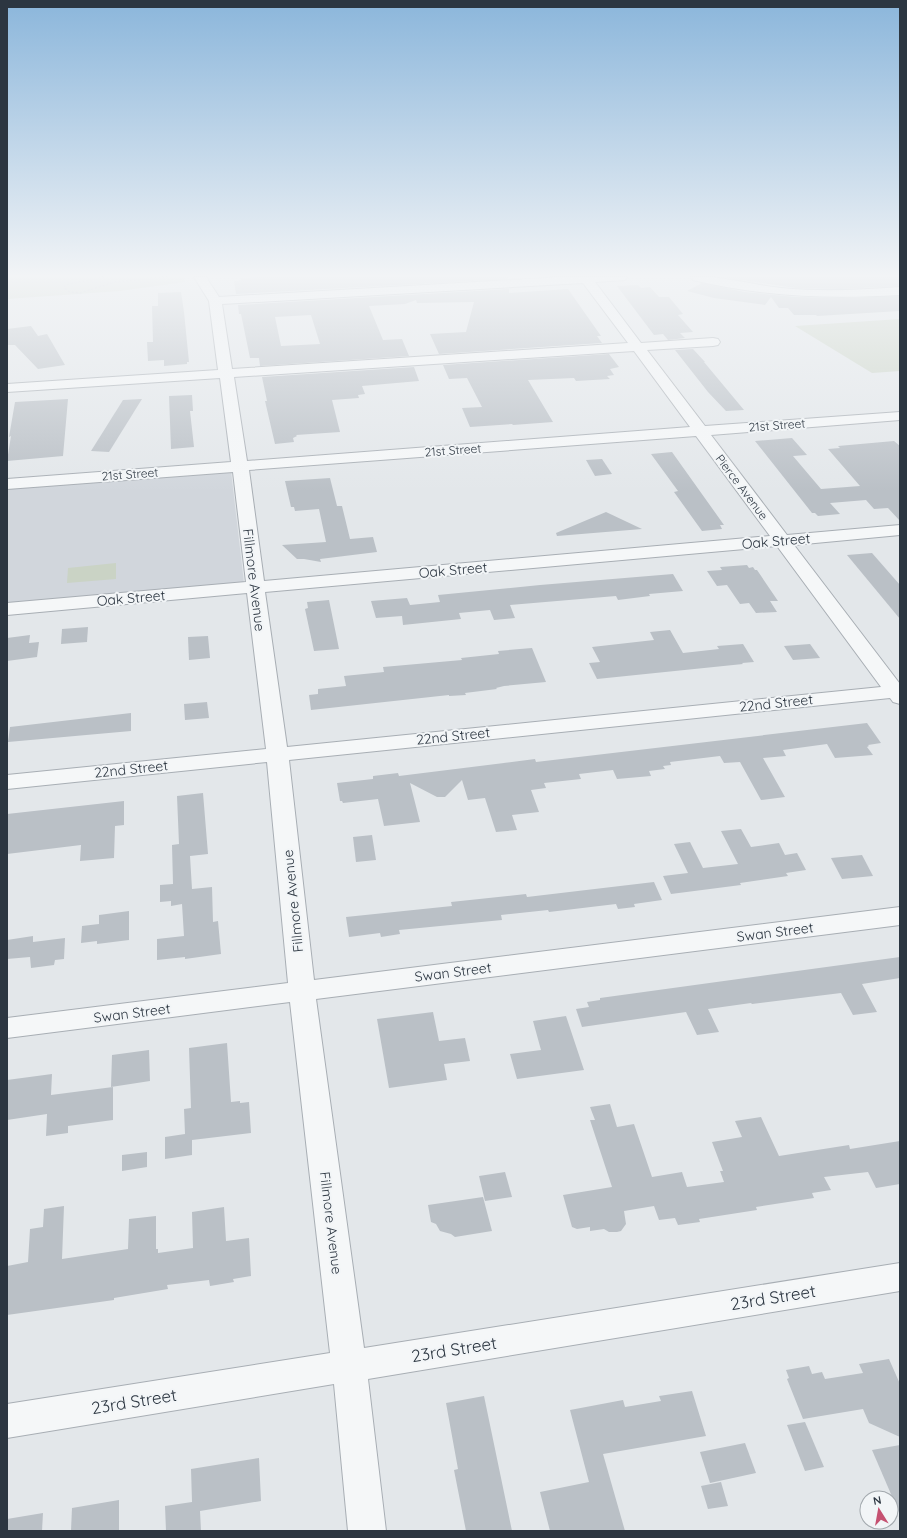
<svg xmlns="http://www.w3.org/2000/svg" width="907" height="1538" viewBox="0 0 907 1538" font-family="Quicksand,sans-serif">
<rect width="100%" height="100%" fill="#e3e7ea"/>
<!-- built -->
<path fill="#d1d6dc" d="M231,471L244,583L7,604V488Z"/>
<!-- green -->
<g fill="#cad3c5">
<path d="M7,277H185L183,278L185,282L120,291L7,299Z"/>
<path d="M900,319V371L872,373L795,326Z"/>
<path d="M116,563V579L67,583L68,568Z"/>
</g>
<!-- building -->
<g fill="#bac0c6" fill-rule="evenodd">
<path d="M257,277H508V279L236,294L234,281L241,280V278Z"/>
<path d="M721,277H900V286L841,289L796,288Z"/>
<path d="M702,283L745,292L796,297L847,298L900,296V311L817,316L816,315H794L788,308H779L771,297L765,305L714,298L687,291Z"/>
<path d="M638,285L641,288L650,287L659,297H669L683,314L678,315L693,332L680,333L685,338L668,340L663,334L654,335L617,286Z"/>
<path d="M509,289V293L568,289L601,336H597L602,343L439,354L430,334L466,332L474,302L417,303L416,300L405,304L369,306L383,340L402,339L409,356L260,366L259,358H250L241,314H239L238,305ZM311,315L320,344L281,346L275,317Z"/>
<path d="M181,292L184,312L189,362H187V364L164,366V360L148,361L147,342H153L152,306H158V293Z"/>
<path d="M31,326L38,336L47,334L65,365L38,369L15,345H7V329Z"/>
<path d="M693,349L705,362H704L744,410L726,411L708,392L675,350Z"/>
<path d="M609,354L619,367L610,369L614,375L607,376L610,379L576,381L574,378L528,380L553,422L513,425L512,424L470,427L462,408L482,407L467,378L449,379L443,365Z"/>
<path d="M414,367L419,381L362,386L365,394L358,395L359,398L332,400L340,432L296,435L297,436L293,438L294,442L275,444L265,401H267L262,377Z"/>
<path d="M192,395L193,411H190L194,447L171,449L169,396Z"/>
<path d="M68,399L63,456L7,461L11,436L9,437L15,402Z"/>
<path d="M142,399L109,452L91,451L123,400Z"/>
<path d="M792,438L807,455L793,456L821,489L860,486L828,449L840,448L838,446L894,441L900,446V521L888,508L874,509L866,500L830,503L840,514L818,516L815,513H812L755,441Z"/>
<path d="M672,452L724,525H720L722,529L702,531L674,492L678,491L651,454Z"/>
<path d="M602,459L612,474L595,476L586,460Z"/>
<path d="M330,478L337,506H342L350,539L373,537L377,552L320,559L321,562L304,559H297L282,545L326,542L319,509L295,511L294,507H291L285,481Z"/>
<path d="M606,512L642,529L557,536L556,533Z"/>
<path d="M872,553L900,585V619L847,555Z"/>
<path d="M747,565L749,568L753,567L755,570H757L778,601H770L777,612L756,613L749,603L740,604L727,585L717,586L707,571L722,570L720,567Z"/>
<path d="M673,574L683,591L649,594L650,596L618,600L616,596L510,605L515,618L494,620L490,610L459,613L461,619L403,625L402,616L376,618L371,601L407,598L410,605L440,602L438,595L540,585Z"/>
<path d="M329,600L339,649L314,651L305,609L308,608L307,602Z"/>
<path d="M88,627L87,642L61,644L62,629Z"/>
<path d="M670,630L683,653L719,649L717,646L743,644L754,662L742,663L743,664L597,679L589,663L600,662L592,647L654,640L650,632Z"/>
<path d="M30,635L29,643L39,642L37,657L7,661V638Z"/>
<path d="M208,636L210,658L189,660L188,637Z"/>
<path d="M810,644L820,658L793,660L784,646Z"/>
<path d="M532,648L546,682L504,686L496,688L497,689L465,693L466,695L449,696V695L311,710L309,695L318,694V689L346,686L344,676L384,672L383,667L462,660L461,658L499,654L498,651Z"/>
<path d="M207,702L209,718L185,720L184,704Z"/>
<path d="M131,713V731L8,742L10,727Z"/>
<path d="M867,723L881,743L868,745L869,746L867,747L873,755L835,758L827,744L783,750L786,756L763,758L785,797L761,800L740,762L724,763L720,756L670,762L671,765L663,766L665,769L649,771L651,776L617,779L613,770L579,774L581,779L544,783L546,788L531,790L539,812L512,815L517,830L496,832L485,798L468,800L462,780L445,797H437L410,783L420,822L384,826L378,799L343,803L342,801H340L337,783L373,779V776L398,773L399,776L535,759L536,762Z"/>
<path d="M203,793L208,854L190,856L192,889L212,887L213,922L218,921L221,954L185,959V957L157,960V939L184,936L182,904L171,906V901L160,902V885L173,884L172,845L179,844L177,796Z"/>
<path d="M124,801V825L115,826L114,858L80,861L81,845L7,854V814Z"/>
<path d="M741,829L751,847L779,843L785,855L797,853L806,870L786,873L788,876L740,883L741,885L671,894L663,876L688,873L674,844L690,842L703,868L738,864L721,831Z"/>
<path d="M372,835L376,860L356,862L353,837Z"/>
<path d="M862,855L873,876L842,879L831,858Z"/>
<path d="M654,882L662,900L634,904L635,907L618,909L616,904L549,912L548,910L501,915L502,920L399,930L400,934L381,937L380,933L349,937L346,917L452,906L451,902L526,894L527,897Z"/>
<path d="M129,911V940L97,944V941L81,943L82,926L99,924V915Z"/>
<path d="M33,936V942L65,938L64,959L55,960L54,965L31,968L30,957L7,959V940Z"/>
<path d="M900,957V978L862,984L877,1012L853,1015L841,993L752,1004L751,1003L708,1009L719,1032L697,1035L686,1012L582,1027L576,1009L589,1007L587,1002L600,1000V998Z"/>
<path d="M433,1012L439,1041L465,1038L470,1061L444,1064L447,1080L389,1088L377,1019Z"/>
<path d="M566,1016L584,1070L517,1079L510,1054L541,1050L533,1021Z"/>
<path d="M227,1043L231,1102L240,1101V1103L249,1102L251,1133L192,1140V1155L165,1159V1137L185,1134L184,1109L191,1108L189,1048Z"/>
<path d="M149,1050L150,1081L111,1087L112,1055Z"/>
<path d="M52,1074L51,1095L113,1087V1120L68,1126V1133L46,1136L47,1114L7,1120V1080Z"/>
<path d="M610,1104L617,1127L634,1124L652,1177L682,1172L687,1187L724,1182L720,1171H723L712,1142L742,1137L735,1121L761,1117L779,1156L849,1145L850,1149L900,1141V1184L876,1188L868,1172L824,1177L831,1190L812,1193L814,1198L756,1207L757,1210L699,1219L700,1222L678,1225L675,1218L659,1220L654,1206L624,1211L626,1224L621,1231L617,1232H609L604,1229L590,1231V1227L577,1229L572,1227L563,1195L612,1187L590,1120H595L590,1107Z"/>
<path d="M147,1152V1167L122,1171V1155Z"/>
<path d="M505,1172L512,1197L485,1201L479,1176Z"/>
<path d="M483,1197L492,1231L455,1237L451,1234L440,1231L436,1224L431,1222L428,1205Z"/>
<path d="M64,1206L62,1259L128,1249L129,1219L156,1216V1249H158V1253L193,1248L192,1212L224,1207L226,1241L249,1238L251,1276L233,1279L234,1282L210,1286L209,1280L167,1285L168,1289L114,1298V1300L7,1315V1266L28,1262L30,1229L43,1227L44,1209Z"/>
<path d="M889,1359L900,1384V1437L869,1423L863,1409L803,1419L787,1379L789,1378L786,1370L809,1366L812,1374L822,1372L825,1379L863,1373L859,1364Z"/>
<path d="M692,1391L706,1436L603,1454L625,1531H550L540,1492L589,1482L570,1410L623,1400L625,1407L661,1401L659,1396Z"/>
<path d="M484,1396L512,1531H466L454,1470L458,1469L446,1403Z"/>
<path d="M805,1422L824,1467L805,1471L787,1425Z"/>
<path d="M745,1443L756,1473L710,1483L700,1452Z"/>
<path d="M900,1445V1515L872,1450Z"/>
<path d="M259,1458L261,1501L200,1511L201,1531H166L165,1506L192,1502L191,1469Z"/>
<path d="M721,1482L728,1506L708,1509L701,1486Z"/>
<path d="M119,1500V1531H71L72,1508Z"/>
<path d="M43,1513L42,1531H7V1519Z"/>
</g>
<g fill="none" stroke-linecap="round" stroke-linejoin="round">
<!-- minor casing -->
<g stroke="#a8aeb4" stroke-width="2">
<g id="minor">
<path d="M194,277H206L219,297L562,277H627L625,280L595,282L641,343L713,338L718,339L720,342L718,345L713,346L647,350L705,426L900,412V420L711,435L787,535L900,525V535L794,545L900,684V704L893,702L890,698L289,760L314,980L900,907V925L316,999L364,1348L900,1263V1291L368,1379L386,1531H348L334,1384L7,1438V1404L330,1353L290,1002L7,1038V1018L288,983L267,762L7,789V775L266,749L247,593L7,615V603L246,582L233,472L7,489V479L231,462L220,378L7,392V384L218,370L209,301ZM583,283L628,343L232,369L222,304ZM634,351L690,427L247,461L234,377ZM696,436L770,536L264,581L249,470ZM777,546L881,687L287,747L265,592Z"/>
<path d="M691,277C721,275 751,285 781,288C821,292 861,290 900,287V295C827,299 764,297 693,280Z"/>
</g>
</g>
<!-- path -->
<path stroke="#b9bdc1" stroke-width="1.5" stroke-dasharray="2 2" stroke-linecap="butt" d="M104,277L65,285L64,288L70,292L80,293L115,282L167,277"/>
<!-- minor -->
<use href="#minor" fill="#f5f7f8" fill-rule="evenodd"/>
</g>
<!-- sky -->
<linearGradient id="sky" x2="0" y2="1"><stop stop-color="#8bb6db"/><stop offset="0.56" stop-color="#f2f4f6"/><stop offset="1" stop-color="#f2f4f6" stop-opacity="0"/></linearGradient>
<rect width="907" height="492" fill="url(#sky)"/>
<g text-anchor="middle" dominant-baseline="central" stroke-width="4" stroke-linejoin="round" paint-order="stroke">
<!-- far-street labels -->
<g font-size="12" fill="#2c3641" stroke="#f2f5f7">
<text transform="translate(777 425) rotate(-4)">21st Street</text>
<text transform="translate(453 450) rotate(-4)">21st Street</text>
<text transform="translate(130 474) rotate(-4)">21st Street</text>
<text transform="translate(742 487) rotate(53)">Pierce Avenue</text>
</g>
<!-- street labels -->
<g font-size="14" fill="#2c3641" stroke="#f2f5f7">
<text transform="translate(776 541) rotate(-5)">Oak Street</text>
<text transform="translate(453 570) rotate(-5)">Oak Street</text>
<text transform="translate(254 580) rotate(83)">Fillmore Avenue</text>
<text transform="translate(131 598) rotate(-5)">Oak Street</text>
<text transform="translate(776 703) rotate(-6)">22nd Street</text>
<text transform="translate(453 736) rotate(-6)">22nd Street</text>
<text transform="translate(131 769) rotate(-6)">22nd Street</text>
<text transform="translate(293 901) rotate(-96)">Fillmore Avenue</text>
<text transform="translate(775 932) rotate(-7)">Swan Street</text>
<text transform="translate(453 972) rotate(-7)">Swan Street</text>
<text transform="translate(132 1013) rotate(-7)">Swan Street</text>
<text transform="translate(331 1223) rotate(83)">Fillmore Avenue</text>
</g>
<!-- near-street labels -->
<g font-size="17" fill="#2c3641" stroke="#f2f5f7">
<text transform="translate(773 1297) rotate(-9)">23rd Street</text>
<text transform="translate(454 1349) rotate(-9)">23rd Street</text>
<text transform="translate(134 1401) rotate(-9)">23rd Street</text>
</g>
</g>
<!-- border -->
<rect width="907" height="1538" fill="none" stroke="#2c3641" stroke-width="16"/>
<!-- north arrow -->
<g transform="translate(879 1510) rotate(349)"><circle r="19" fill="#f2f5f7" stroke="#a3a9ae"/>
<path d="M0-3L7 15L0 10L-7 15Z" fill="#c55171"/>
<text y="-6" font-size="11" font-weight="bold" text-anchor="middle" fill="#2c3641">N</text>
</g>
</svg>
